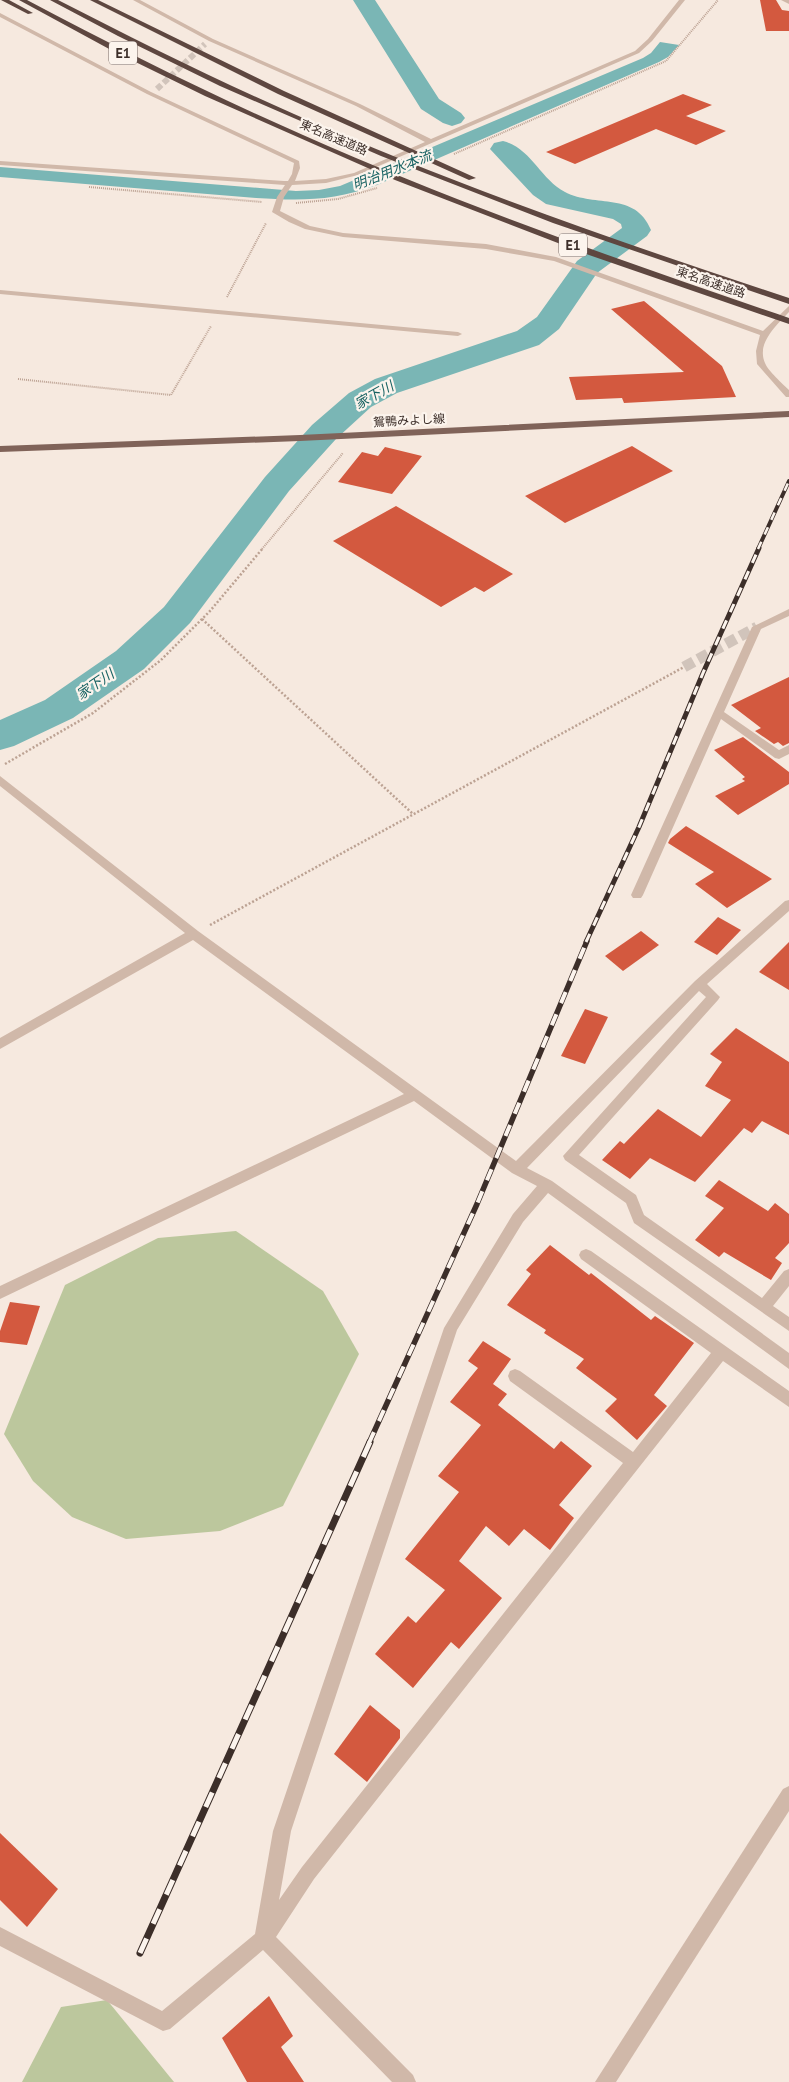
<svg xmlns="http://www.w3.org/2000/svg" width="789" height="2082" viewBox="0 0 789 2082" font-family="'PT Sans','Noto Sans JP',sans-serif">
<rect width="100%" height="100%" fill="#f6e9df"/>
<!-- green -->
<g fill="#bcc79d">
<path d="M236,1231L323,1291L359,1354L283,1506L220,1531L126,1539L72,1517L33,1481L4,1434L65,1285L158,1238Z"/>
<path d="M107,2000L174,2082H22L61,2007Z"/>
</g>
<!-- water -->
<path fill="#7ab6b5" d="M660,42L679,45L668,57L659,62L377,185C333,201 302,201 256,198L0,177V167L296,191L319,190L340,186L643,58L651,53Z"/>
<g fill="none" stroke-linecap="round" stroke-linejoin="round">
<!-- river -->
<g fill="#7ab6b5" fill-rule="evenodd">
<path d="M353,0H375L439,99L461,113L465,118L461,123L452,126L443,123L421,109Z"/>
<path d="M503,141C531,148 540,179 565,192C596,208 635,191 651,230L647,236L597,273L559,329L539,345L397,393L371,407L336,439L289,491L190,623L144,669L73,718L14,746L0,750V720L45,700L116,651L164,607L265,477L312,425L349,393L375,379L517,331L537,317L577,261L622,228L621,224L613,219L546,204L533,195L490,149L494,143Z"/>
</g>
</g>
<!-- building -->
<g fill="#d3593f">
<path d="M760,0H776L782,10L789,11V31H766Z"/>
<path d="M683,94L712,105L686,116L726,131L696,145L656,129L575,164L546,152Z"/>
<path d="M644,301L722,366L736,397L624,403L622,398L576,400L569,377L684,372L611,309Z"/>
<path d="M632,446L673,471L565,523L525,496Z"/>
<path d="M385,447L422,456L392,494L338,482L362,452L378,456Z"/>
<path d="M396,506L513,574L484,592L475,587L441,607L333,541Z"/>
<path d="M789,677V743L783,746L778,742L774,744L755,731L761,728L731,705Z"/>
<path d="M743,737L789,772V784L738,815L715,796L745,781L742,779L745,777L714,750Z"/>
<path d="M686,826L772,879L727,908L695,884L714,872L668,843L670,839Z"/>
<path d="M718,917L741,930L717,955L694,942Z"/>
<path d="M641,931L659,945L623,971L605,956Z"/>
<path d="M789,942V990L759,972Z"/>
<path d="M585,1009L608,1017L585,1064L561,1056Z"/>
<path d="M736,1028L789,1062V1135L762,1121L752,1133L744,1128L695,1182L650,1158L630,1179L602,1160L620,1141L624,1144L658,1109L701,1137L731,1100L705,1086L722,1062L710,1054Z"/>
<path d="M719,1180L768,1211L775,1203L789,1214V1243L775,1258L782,1263L771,1280L724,1252L719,1257L695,1240L724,1208L705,1196Z"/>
<path d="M550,1245L589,1275L591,1273L651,1320L655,1316L694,1343L654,1395L667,1406L637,1440L605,1411L617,1399L576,1368L584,1359L544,1333L546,1330L507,1305L531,1274L526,1270Z"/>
<path d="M10,1302L40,1306L27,1345L0,1342V1331Z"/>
<path d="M483,1341L511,1359L493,1384L507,1394L498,1405L554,1449L561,1441L592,1466L559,1505L574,1518L550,1550L524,1529L509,1546L486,1526L459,1561L502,1598L459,1649L451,1642L413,1688L375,1654L408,1616L416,1623L445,1590L405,1559L459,1492L438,1476L481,1425L450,1402L478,1368L468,1361Z"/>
<path d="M370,1705L400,1730V1738L367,1782L334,1754Z"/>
<path d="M0,1833L58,1889L27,1927L0,1900Z"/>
<path d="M269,1996L293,2036L281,2047L304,2082H247L222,2038Z"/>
</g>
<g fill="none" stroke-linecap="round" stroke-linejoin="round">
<!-- minor-tunnel-far1 -->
<path stroke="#d1c4bb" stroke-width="6" stroke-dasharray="6 3" stroke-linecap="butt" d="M157,89L205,44"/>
<!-- minor-tunnel -->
<path stroke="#d1c4bb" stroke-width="11" stroke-dasharray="11 5" stroke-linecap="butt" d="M684,667L757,627"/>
<!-- path-far1 -->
<g stroke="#bca293" stroke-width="2" stroke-dasharray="1 1" stroke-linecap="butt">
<path d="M454,154L666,61L718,0"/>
<path d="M89,187L262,202"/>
<path d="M296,203L338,199L377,188"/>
<path d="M227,297L266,223"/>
<path d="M18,379L171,395L211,326"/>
<path d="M262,549L343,453"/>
</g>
<!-- path -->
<g stroke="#bca293" stroke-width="2.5" stroke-dasharray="2 2" stroke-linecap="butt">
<path d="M202,619L413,814"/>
<path d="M5,764L93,713L161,660L210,611L263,548"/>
<path d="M210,925L684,667"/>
</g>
<!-- minor -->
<g fill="#d0b8a9" fill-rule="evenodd">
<path d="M133,0H140L213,39L360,104L431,139L635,51L648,39L679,0H685L652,41L639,53L358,175L326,183L292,185L284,197L280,211L310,226L343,233L486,244L556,257L763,331L789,306V312C777,325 756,343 765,363C768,371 783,384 789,390V397H786L757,364L756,351L760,335L554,261L486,249L343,237L305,229L289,222L272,212L277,197L285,185L0,165V161L284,181H288L292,174L294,163L147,94L0,17V13L151,92L299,161L300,168L295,181L326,179L354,173L425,142L356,106L209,41Z"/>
<path d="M781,0H789V4Z"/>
<path d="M0,290L458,332L462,334L458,336L0,294Z"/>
<path d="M789,609V616L761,629L724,712L779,750L789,745V754L779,759L775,758L721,719L643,895L641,898H633L631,895L752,627Z"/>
<path d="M0,776L198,931L516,1161L695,981L785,901L789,900V911L707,984L720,997L718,1000L579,1155L636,1195L644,1215L762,1298L784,1271L789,1269V1286L773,1306L789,1317V1331L634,1223L626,1203L565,1160L563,1156L706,997L699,991L527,1168L552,1181L789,1353V1369L548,1193L523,1222L457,1330L291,1831L279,1900L302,1867L623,1463L510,1381L508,1376L510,1371L515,1369L520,1371L633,1452L711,1353L581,1259L579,1255L581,1251L586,1249L591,1251L789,1391V1407L723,1361L314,1879L276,1937L413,2075L416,2082H392L263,1950L170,2029L163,2031L0,1946V1927L162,2011L255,1934L273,1831L444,1328L513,1214L537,1186L512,1173L414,1101L0,1299V1286L404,1094L193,940L0,1049V1038L185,933L0,786Z"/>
<path d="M789,1786V1811L616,2082H595L783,1789Z"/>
</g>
<!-- major -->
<path fill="#806359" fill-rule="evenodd" d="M789,411V417L300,441L0,452V446L300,435Z"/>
<!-- highway -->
<g fill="#5e4740" fill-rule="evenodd">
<path d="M1,0H9L33,13L28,14Z"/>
<path d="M19,0H27C118,48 209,94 303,135C461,205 625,262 789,318V324L589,255L395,180L205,96L111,50Z"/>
<path d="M50,0H58C136,40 214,79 294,114C455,185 622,243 789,298V304L553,223L381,156L220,86L118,36Z"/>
<path d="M90,0H98L284,91L476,178L469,180L278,94Z"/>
</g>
<!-- rail-far3 casing -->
<g stroke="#3c2e29" stroke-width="4">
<path id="rail-far3" d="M758,549L789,481"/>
</g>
<!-- rail-far2 casing -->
<g stroke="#3c2e29" stroke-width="5">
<path id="rail-far2" d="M586,942L639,827L703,673L759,548"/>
</g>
<!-- rail-far1 casing -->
<g stroke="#3c2e29" stroke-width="5.5">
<path id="rail-far1" d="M369,1443L477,1204L587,941"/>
</g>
<!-- rail casing -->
<g stroke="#3c2e29" stroke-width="7">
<path id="rail" d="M140,1953L370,1442"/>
</g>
<!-- rail-far3 -->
<use href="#rail-far3" stroke="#fcf4ed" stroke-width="2.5" stroke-dasharray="8" stroke-linecap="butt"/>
<!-- rail-far2 -->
<use href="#rail-far2" stroke="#fcf4ed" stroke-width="3" stroke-dasharray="9" stroke-linecap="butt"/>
<!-- rail-far1 -->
<use href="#rail-far1" stroke="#fcf4ed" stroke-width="4" stroke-dasharray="12" stroke-linecap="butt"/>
<!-- rail -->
<use href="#rail" stroke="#fcf4ed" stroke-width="5" stroke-dasharray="16" stroke-linecap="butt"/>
</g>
<g text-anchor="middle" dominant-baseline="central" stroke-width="4.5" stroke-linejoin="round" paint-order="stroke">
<!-- far-street labels -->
<g font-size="12" fill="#3c2e29" stroke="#fcf4ed">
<text transform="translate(334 137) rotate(23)">東名高速道路</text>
<text transform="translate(711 282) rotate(19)">東名高速道路</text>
<text transform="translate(409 420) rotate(-3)">鴛鴨みよし線</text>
</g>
<!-- shield labels -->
<g fill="#fcf4ed" stroke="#766964" stroke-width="1">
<rect x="109" y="41.5" width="28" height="23" rx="4"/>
<rect x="559" y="233.5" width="28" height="23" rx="4"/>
</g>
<g font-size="14" font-weight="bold" fill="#3c2e29">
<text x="123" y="53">E1</text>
<text x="573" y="245">E1</text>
</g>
<!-- far-water labels -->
<g font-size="14" font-style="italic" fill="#196363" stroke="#fcf4ed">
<text transform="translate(392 170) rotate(-22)">明治用水本流</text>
<text transform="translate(374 395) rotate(-29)">家下川</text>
<text transform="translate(95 684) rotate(-34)">家下川</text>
</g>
</g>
</svg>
